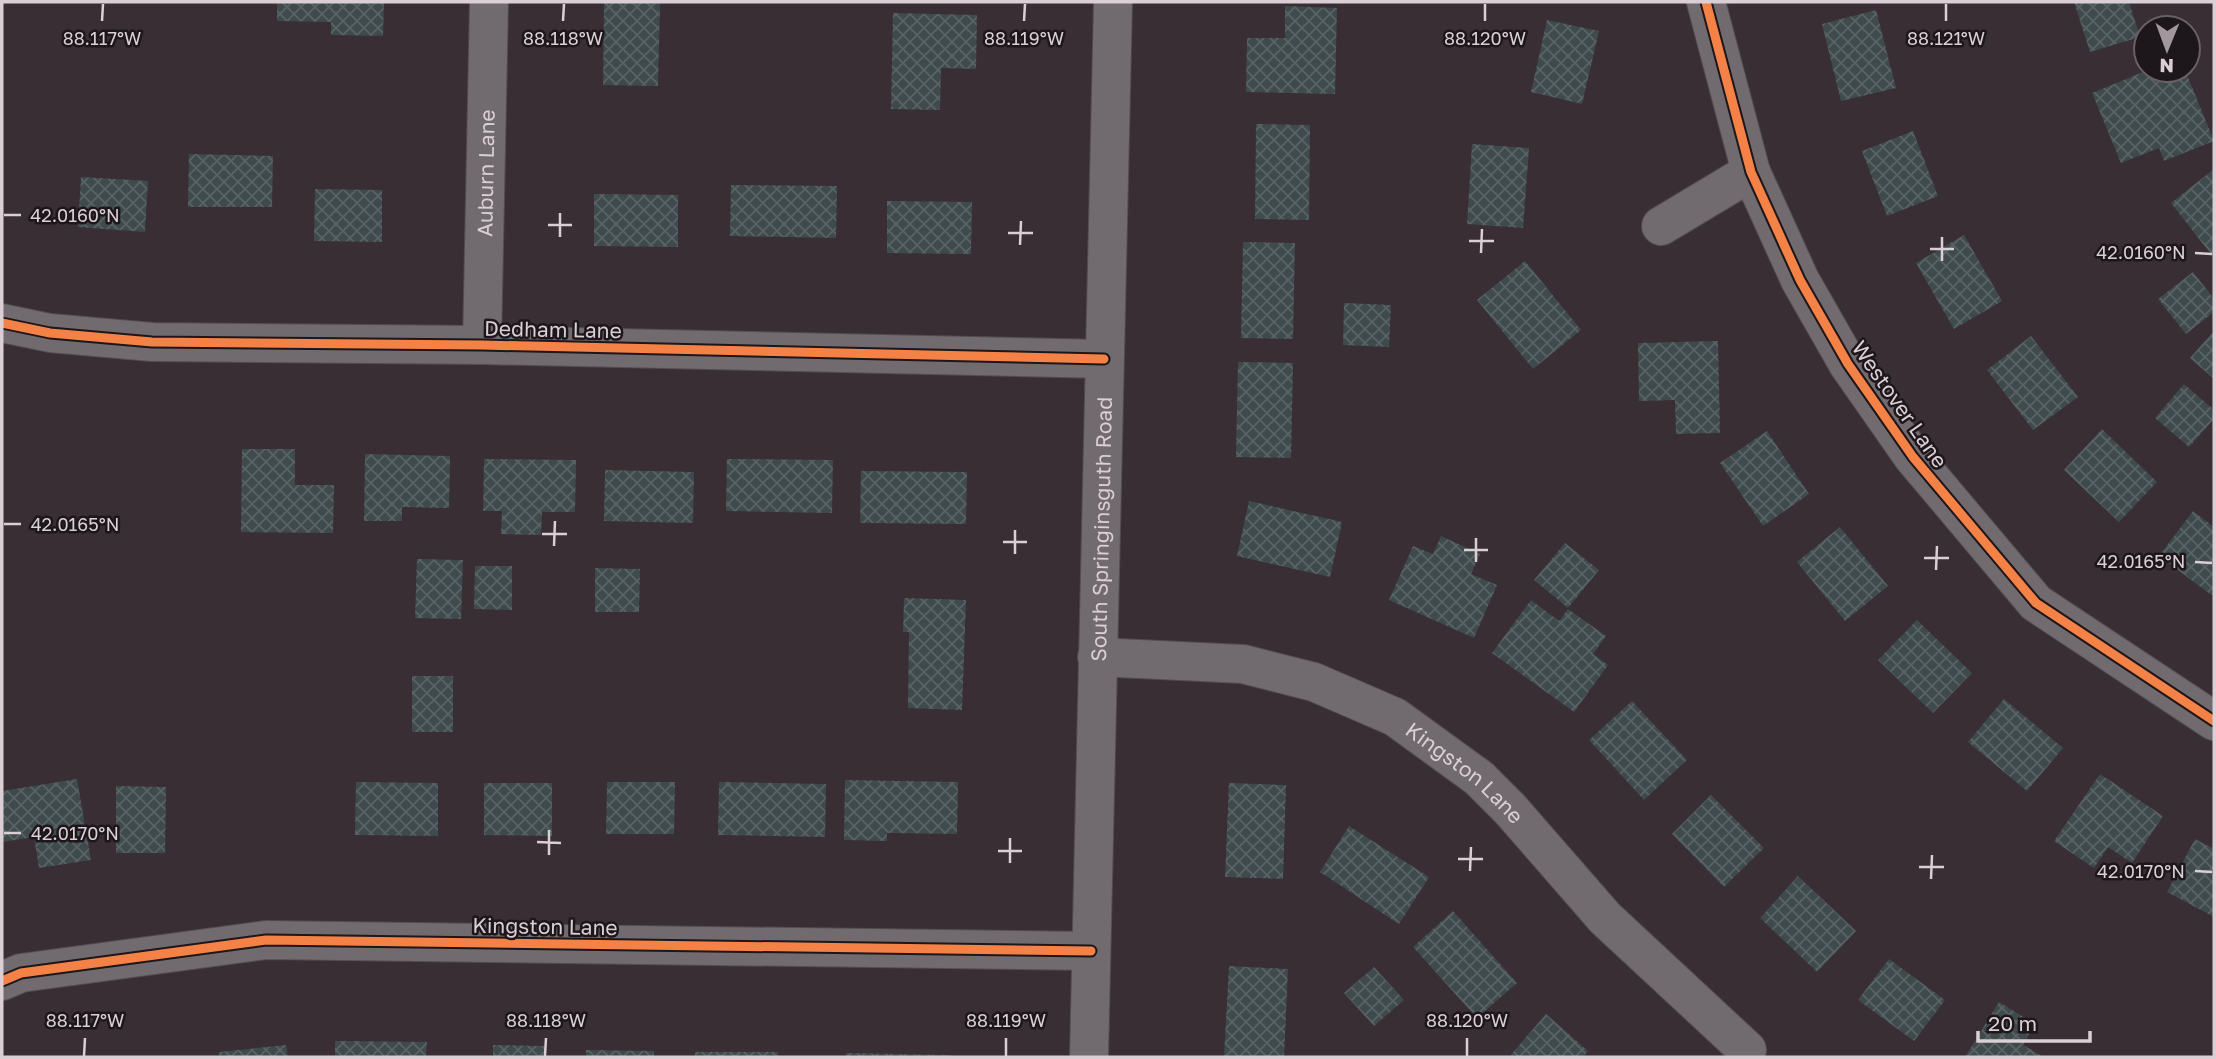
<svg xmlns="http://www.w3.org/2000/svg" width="2216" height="1059" viewBox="0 0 2216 1059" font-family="'Golos Text',sans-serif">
<defs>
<pattern id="building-cross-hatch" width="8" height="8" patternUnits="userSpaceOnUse" patternTransform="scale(1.75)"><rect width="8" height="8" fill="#3e4a4c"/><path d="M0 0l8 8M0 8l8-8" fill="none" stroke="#596365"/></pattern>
</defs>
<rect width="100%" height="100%" fill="#382e34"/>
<!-- building -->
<g fill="url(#building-cross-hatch)">
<path d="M277,2H384L383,36L331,35V22L277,21Z"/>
<path d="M2074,2H2129L2140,37L2090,52Z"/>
<path d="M604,3H660L658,86L603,85Z"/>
<path d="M1285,6L1337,8L1335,94L1246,92L1247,38H1285Z"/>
<path d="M1876,10L1896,88L1841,101L1822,24Z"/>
<path d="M893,13L977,15L976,69L941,68L940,110L891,109Z"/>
<path d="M1547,20L1599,31L1582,104L1531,92Z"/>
<path d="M2148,70H2185L2214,141L2164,161L2159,148L2121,163L2092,93Z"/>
<path d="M1256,124L1310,125L1309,220L1255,219Z"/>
<path d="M1913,131L1938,196L1887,216L1862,151Z"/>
<path d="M1472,144L1529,148L1523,228L1467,224Z"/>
<path d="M189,154L273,156L272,207H188Z"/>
<path d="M2214,169V258L2171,203Z"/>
<path d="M81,177L148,181L145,232L78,227Z"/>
<path d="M731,185L837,186L836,238L730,236Z"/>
<path d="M315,189L382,190V242L314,241Z"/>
<path d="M594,194L678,195V247L594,246Z"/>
<path d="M887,201L972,202L971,254L887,253Z"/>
<path d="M1964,235L2002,301L1954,329L1916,263Z"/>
<path d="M1243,242L1295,243L1293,339L1241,338Z"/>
<path d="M1525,261L1581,330L1533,369L1477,300Z"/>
<path d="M2193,272L2214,299V312L2186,334L2158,299Z"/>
<path d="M1344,303L1391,305L1389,347L1343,345Z"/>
<path d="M2214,331V379L2190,358Z"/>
<path d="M2031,336L2078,397L2033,430L1987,370Z"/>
<path d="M1718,341L1720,433L1676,434L1675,400L1639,401L1638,343Z"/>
<path d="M1238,362L1293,363L1291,458L1236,457Z"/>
<path d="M2184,384L2214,410V419L2189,447L2155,418Z"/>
<path d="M2102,429L2157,482L2119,522L2064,470Z"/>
<path d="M1767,431L1809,494L1763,526L1720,463Z"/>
<path d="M242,449H295V485H334L333,533L241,532Z"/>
<path d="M365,454L450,456L449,508L402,507V521H364Z"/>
<path d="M484,459L576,460L575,512H542L541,535L501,534L502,511H483Z"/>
<path d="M727,459L833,460L832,513L726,511Z"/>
<path d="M605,470L694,472L693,523L604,521Z"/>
<path d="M861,471L967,472L966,524L860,523Z"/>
<path d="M1249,501L1342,522L1330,577L1237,556Z"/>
<path d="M2193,511L2214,527V597L2159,556Z"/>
<path d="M1840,527L1888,586L1845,621L1797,562Z"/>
<path d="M1441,536L1480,554L1471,574L1497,585L1474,638L1389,600L1413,546L1433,554Z"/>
<path d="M1565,543L1599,570L1568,608L1534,580Z"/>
<path d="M417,559L463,560L461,619L415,618Z"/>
<path d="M475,566H512V610L474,609Z"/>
<path d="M595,568L640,569L639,612H595Z"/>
<path d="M904,598L966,600L962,710L908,708L909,632H903Z"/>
<path d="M1531,600L1559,621L1568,609L1606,636L1593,654L1608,665L1574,712L1492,653Z"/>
<path d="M1917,620L1972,673L1933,713L1878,660Z"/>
<rect x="412" y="676" width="41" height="56"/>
<path d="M2004,699L2063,748L2027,791L1968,742Z"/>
<path d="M1632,701L1687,760L1644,800L1589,740Z"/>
<path d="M2100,774L2163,816L2132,863L2108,847L2094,868L2054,841Z"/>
<path d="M77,779L91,860L39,868L34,837L2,842V791Z"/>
<path d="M845,780L958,782L957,834L887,833V841L844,840Z"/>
<path d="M356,782L438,783V836L355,835Z"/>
<path d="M607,782H675L674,834H606Z"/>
<path d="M719,782L826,784L825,837L718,835Z"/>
<path d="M484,783H552V836L484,835Z"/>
<path d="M1229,783L1286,785L1283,879L1225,877Z"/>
<path d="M116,786L166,787L165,853H116Z"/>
<path d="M1711,795L1764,848L1724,887L1672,834Z"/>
<path d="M1349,826L1429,877L1399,924L1320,872Z"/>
<path d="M2195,839L2214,849V917L2167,892Z"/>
<path d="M1798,876L1856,931L1817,972L1760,918Z"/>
<path d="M1453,911L1517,983L1477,1018L1413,947Z"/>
<path d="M1889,959L1945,1000L1914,1041L1858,1000Z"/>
<path d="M1229,966L1288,969L1284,1057H1224Z"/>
<path d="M1374,967L1404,1000L1374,1026L1344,993Z"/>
<path d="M1999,1002L2035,1024L2023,1045L2044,1057H1965Z"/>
<path d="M1546,1014L1588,1051L1583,1057H1509Z"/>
<path d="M335,1041L427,1042L426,1057H335Z"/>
<path d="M286,1045L288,1057H219V1052Z"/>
<path d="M493,1045L546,1046V1057H493Z"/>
<path d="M586,1050L654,1051V1057H586Z"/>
<rect x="695" y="1052" width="83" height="5"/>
<path d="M846,1053L952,1055V1057H846Z"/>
</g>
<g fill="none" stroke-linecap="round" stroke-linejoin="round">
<!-- minor casing -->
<g stroke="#534c50" stroke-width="40">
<g id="minor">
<path d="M1706,2L1751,172L1800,280L1848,364L1913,457L2036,603L2214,721"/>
<path d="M1661,226L1751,172"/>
<path d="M2,323L50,333L152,342L482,345L1104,359"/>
<path id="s1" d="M482,345L489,2"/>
<path id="s2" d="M1097,657L1243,664L1314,682L1395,717L1479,778L1510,809L1605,918L1747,1050"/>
<path d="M2,981L21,973L266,940L1091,951"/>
</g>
</g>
<!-- tertiary casing -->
<g stroke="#534c50" stroke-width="40">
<g id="tertiary">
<path id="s3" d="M1089,1057L1113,2"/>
</g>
</g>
<!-- minor -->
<use href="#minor" stroke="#716a6e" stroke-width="38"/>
<!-- tertiary -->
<use href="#tertiary" stroke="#716a6e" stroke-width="38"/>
<!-- cycleway casing -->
<g stroke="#1d161a" stroke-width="13">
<g id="cycleway">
<path d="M1706,2L1751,172L1800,280L1848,364L1913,457L2036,603L2214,721"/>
<path d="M2,323L50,333L152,342L482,345L1104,359"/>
<path d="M2,981L21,973L266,940L1091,951"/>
</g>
</g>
<!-- cycleway -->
<use href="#cycleway" stroke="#f48246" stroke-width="9"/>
</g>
<!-- ticks -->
<path fill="none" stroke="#d9cfd5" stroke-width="2.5" d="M102,21L103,4M563,21L564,4M1024,21L1025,4M1485,21V4M1946,21V4M4,215H21M548,225H572M1008,233H1033M560,237V213M1469,241H1494M1020,245L1021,221M1930,249H1954M1481,253L1482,229M2195,253L2212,254M1942,261V237M4,524H21M542,534H567M1003,542H1027M554,546L555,521M1464,550H1488M1015,554V530M1924,558H1949M1476,562V538M2195,562L2212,563M1936,570L1937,546M4,833H21M537,842L561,843M998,851H1022M549,855V830M1458,859H1483M1010,863V838M1919,867H1944M1470,871L1471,847M2195,871L2212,872M1931,879L1932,855M84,1056L85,1038M545,1056L546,1038M1006,1056V1038M1467,1056V1038"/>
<g text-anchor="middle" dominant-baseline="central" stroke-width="5" stroke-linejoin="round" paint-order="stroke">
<!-- street labels -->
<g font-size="21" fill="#d9cfd5" stroke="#1d161a">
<text stroke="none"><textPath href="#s1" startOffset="172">Auburn Lane</textPath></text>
<text transform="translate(553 329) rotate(1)">Dedham Lane</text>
<text transform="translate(1900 404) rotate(55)">Westover Lane</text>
<text stroke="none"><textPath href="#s3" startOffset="528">South Springinsguth Road</textPath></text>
<text stroke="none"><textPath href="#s2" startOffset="397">Kingston Lane</textPath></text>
<text transform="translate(545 926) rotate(1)">Kingston Lane</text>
</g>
</g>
<g font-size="18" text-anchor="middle" fill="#d9cfd5" stroke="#1d161a" stroke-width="5" stroke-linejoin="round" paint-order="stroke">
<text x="102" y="45">88.117°W</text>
<text x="563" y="45">88.118°W</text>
<text x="1024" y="45">88.119°W</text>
<text x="1485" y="45">88.120°W</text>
<text x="1946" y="45">88.121°W</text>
<text x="75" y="222">42.0160°N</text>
<text x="2141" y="259">42.0160°N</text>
<text x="75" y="531">42.0165°N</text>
<text x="2141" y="568">42.0165°N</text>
<text x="75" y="840">42.0170°N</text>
<text x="2141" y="878">42.0170°N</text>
<text x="85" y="1027">88.117°W</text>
<text x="546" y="1027">88.118°W</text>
<text x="1006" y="1027">88.119°W</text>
<text x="1467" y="1027">88.120°W</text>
</g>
<!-- border -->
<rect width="2216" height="1059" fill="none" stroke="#d9cfd5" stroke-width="7"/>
<!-- north arrow -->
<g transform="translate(2167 49) rotate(181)"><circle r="33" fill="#1d161a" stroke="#686065" stroke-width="2"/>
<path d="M0-5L12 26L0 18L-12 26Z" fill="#a1979d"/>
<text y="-10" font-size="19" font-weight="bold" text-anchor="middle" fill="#d9cfd5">N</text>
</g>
<!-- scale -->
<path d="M1978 1031v10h112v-10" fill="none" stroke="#d9cfd5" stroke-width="3.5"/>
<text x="1988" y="1031" font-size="21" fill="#d9cfd5" stroke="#1d161a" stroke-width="5" paint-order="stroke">20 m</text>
</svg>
